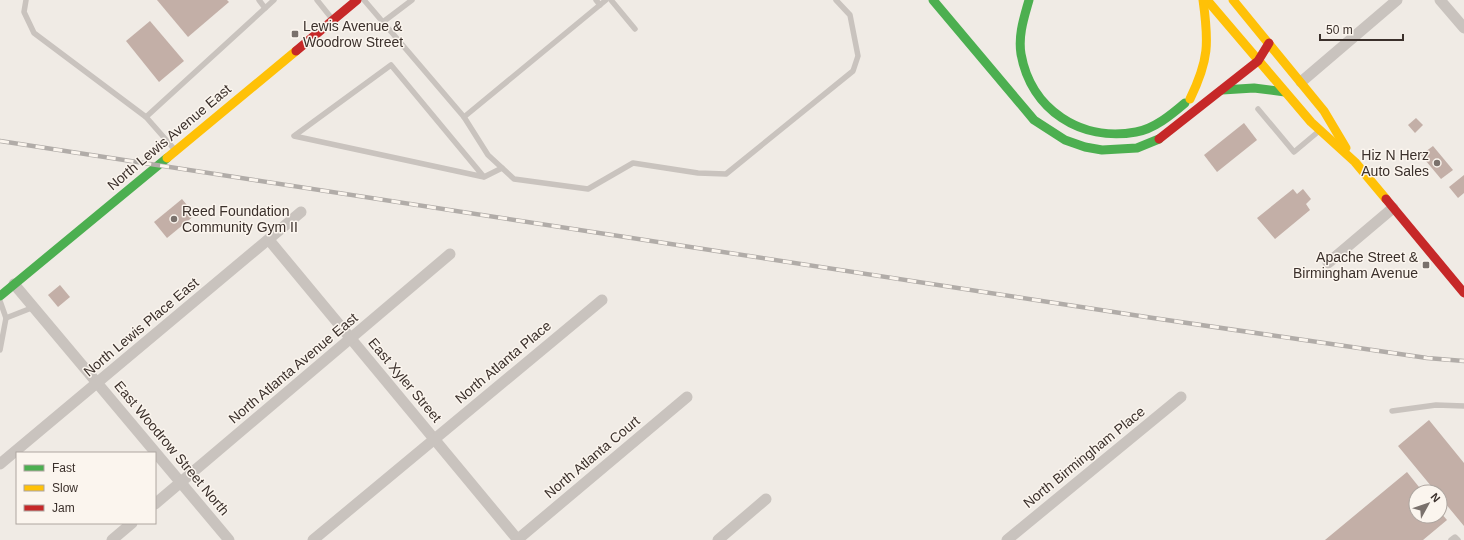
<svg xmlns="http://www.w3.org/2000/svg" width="1464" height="540" viewBox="0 0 1464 540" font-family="Helvetica,sans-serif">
<rect width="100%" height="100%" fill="#f0ebe5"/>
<!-- building -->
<g fill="#c3afa7">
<path d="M157,0H227L229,2L188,37Z"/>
<path d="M150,21L184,61L159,82L126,41Z"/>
<path d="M1416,118L1423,125L1415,133L1408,125Z"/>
<path d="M1244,123L1257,140L1217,172L1204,155Z"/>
<path d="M1433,146L1453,170L1441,179L1421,155Z"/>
<path d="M1464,175V193L1458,198L1449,187Z"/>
<path d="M1293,189L1297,194L1303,189L1311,199L1306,204L1310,210L1275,239L1257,218Z"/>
<path d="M182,199L195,215L167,238L154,222Z"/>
<path d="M60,285L70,297L58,307L48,295Z"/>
<path d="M1429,420L1464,463V526L1440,497V492H1436L1398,446Z"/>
<path d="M1407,472L1423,492H1416V516H1440V512L1447,520L1423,540H1325Z"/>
</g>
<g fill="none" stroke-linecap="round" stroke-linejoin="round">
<!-- lane -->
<g stroke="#c9c3be" stroke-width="5.5">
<path d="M26,0L24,12L34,33L146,117L175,150"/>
<path d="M259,0L265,8"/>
<path d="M317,0L333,20"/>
<path d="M364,0L464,117L488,155L514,179L588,189L633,163L698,173L726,174L853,71L858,56L850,15L836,0"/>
<path d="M596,0L600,5"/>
<path d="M611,0L635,29"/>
<path d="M383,22L412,0"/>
<path d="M1258,109L1294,152L1319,131"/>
<path d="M146,117L274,0"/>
<path d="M464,117L606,0"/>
<path d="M484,177L391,65L294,136L484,177L502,168"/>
<path d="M0,301L6,318L0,350"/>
<path d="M6,318L34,307"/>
<path d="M1392,411L1436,405L1464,406"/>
<path d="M1451,540L1455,537L1458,540"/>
</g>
<!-- street -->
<g stroke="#c9c3be" stroke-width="11">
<path d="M1440,0L1464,28"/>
<path d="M1301,82L1397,0"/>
<path d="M269,240L518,540"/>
<path d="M1328,263L1393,208"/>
<path d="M14,284L229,540"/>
<path d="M0,464L301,212"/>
<path d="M155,504L450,254"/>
<path d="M112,540L132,523"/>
<path d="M313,540L602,300"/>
<path d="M517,540L687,397"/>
<path d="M718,540L766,499"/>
<path d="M1007,540L1181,397"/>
</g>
<!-- fast -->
<g stroke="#4caf50" stroke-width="9">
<path d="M933,0L1034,120L1065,140L1085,147L1102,150L1137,148L1159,139"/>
<path d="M1029,0C1024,18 1018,35 1021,54C1031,110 1081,142 1136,132C1154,129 1171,115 1185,103"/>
<path d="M1222,90L1254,88L1285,92"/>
<path d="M0,296L167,158"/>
</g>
<!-- slow -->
<g stroke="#ffc107" stroke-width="9">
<path d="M1207,0L1311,122L1355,162L1386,199"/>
<path d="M1233,0L1324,111L1346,148"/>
<path d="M1190,99C1209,60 1209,43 1203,0"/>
<path d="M167,158L296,51"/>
</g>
<!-- jam -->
<g stroke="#c62828" stroke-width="9">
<path d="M296,51L357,0"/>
<path d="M1159,139L1258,61L1269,43"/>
<path d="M1386,199L1464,293"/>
</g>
<!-- rail casing -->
<g stroke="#b1aca8" stroke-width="4.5">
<path id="rail" d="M0,141L1153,318L1427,358L1464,361"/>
</g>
<!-- rail -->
<use href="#rail" stroke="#fbf5ee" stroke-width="3" stroke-dasharray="9" stroke-linecap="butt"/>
</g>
<!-- markers -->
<g fill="#7a716c" stroke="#fbf5ee" stroke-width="1.5">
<rect x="291" y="30" width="8" height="8" rx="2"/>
<circle cx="1437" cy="163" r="4"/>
<circle cx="174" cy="219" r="4"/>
<rect x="1422" y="261" width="8" height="8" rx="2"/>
</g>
<g text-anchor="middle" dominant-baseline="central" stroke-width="3" stroke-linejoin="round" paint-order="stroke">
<!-- poi labels -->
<g font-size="14" fill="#3b302b" stroke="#fbf5ee" text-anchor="start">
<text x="303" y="26">Lewis Avenue &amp;<tspan x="303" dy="16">Woodrow Street</tspan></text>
<text x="1429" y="155" text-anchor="end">Hiz N Herz<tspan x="1429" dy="16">Auto Sales</tspan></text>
<text x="182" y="211">Reed Foundation<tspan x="182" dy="16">Community Gym II</tspan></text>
<text x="1418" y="257" text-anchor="end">Apache Street &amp;<tspan x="1418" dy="16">Birmingham Avenue</tspan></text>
</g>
<!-- street labels -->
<g font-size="14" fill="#3b302b" stroke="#fbf5ee">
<text transform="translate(169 137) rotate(-40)">North Lewis Avenue East</text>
<text transform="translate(141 327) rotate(-40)">North Lewis Place East</text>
<text transform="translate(503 362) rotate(-40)">North Atlanta Place</text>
<text transform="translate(293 368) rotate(-40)">North Atlanta Avenue East</text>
<text transform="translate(405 380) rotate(50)">East Xyler Street</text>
<text transform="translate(172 448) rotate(50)">East Woodrow Street North</text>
<text transform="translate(592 457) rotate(-40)">North Atlanta Court</text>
<text transform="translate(1084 457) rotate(-39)">North Birmingham Place</text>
</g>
</g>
<!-- legend -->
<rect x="16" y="452" width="140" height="72" fill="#fbf5ee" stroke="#aea6a0"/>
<rect x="24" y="465" width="20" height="6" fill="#4caf50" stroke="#aea6a0"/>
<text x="52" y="472" font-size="12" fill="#3b302b">Fast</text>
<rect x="24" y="485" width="20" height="6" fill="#ffc107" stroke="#aea6a0"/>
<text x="52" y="492" font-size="12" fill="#3b302b">Slow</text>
<rect x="24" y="505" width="20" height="6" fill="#c62828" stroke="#aea6a0"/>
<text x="52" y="512" font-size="12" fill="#3b302b">Jam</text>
<!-- north arrow -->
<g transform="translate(1428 504) rotate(50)"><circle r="19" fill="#fbf5ee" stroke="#aea6a0"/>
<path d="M0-3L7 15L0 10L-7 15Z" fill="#7a716c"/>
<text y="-6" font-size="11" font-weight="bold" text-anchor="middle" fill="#3b302b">N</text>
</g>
<!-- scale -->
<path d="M1320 34v6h83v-6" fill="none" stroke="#3b302b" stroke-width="2"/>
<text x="1326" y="34" font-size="12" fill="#3b302b" stroke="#fbf5ee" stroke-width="3" paint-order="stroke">50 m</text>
</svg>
